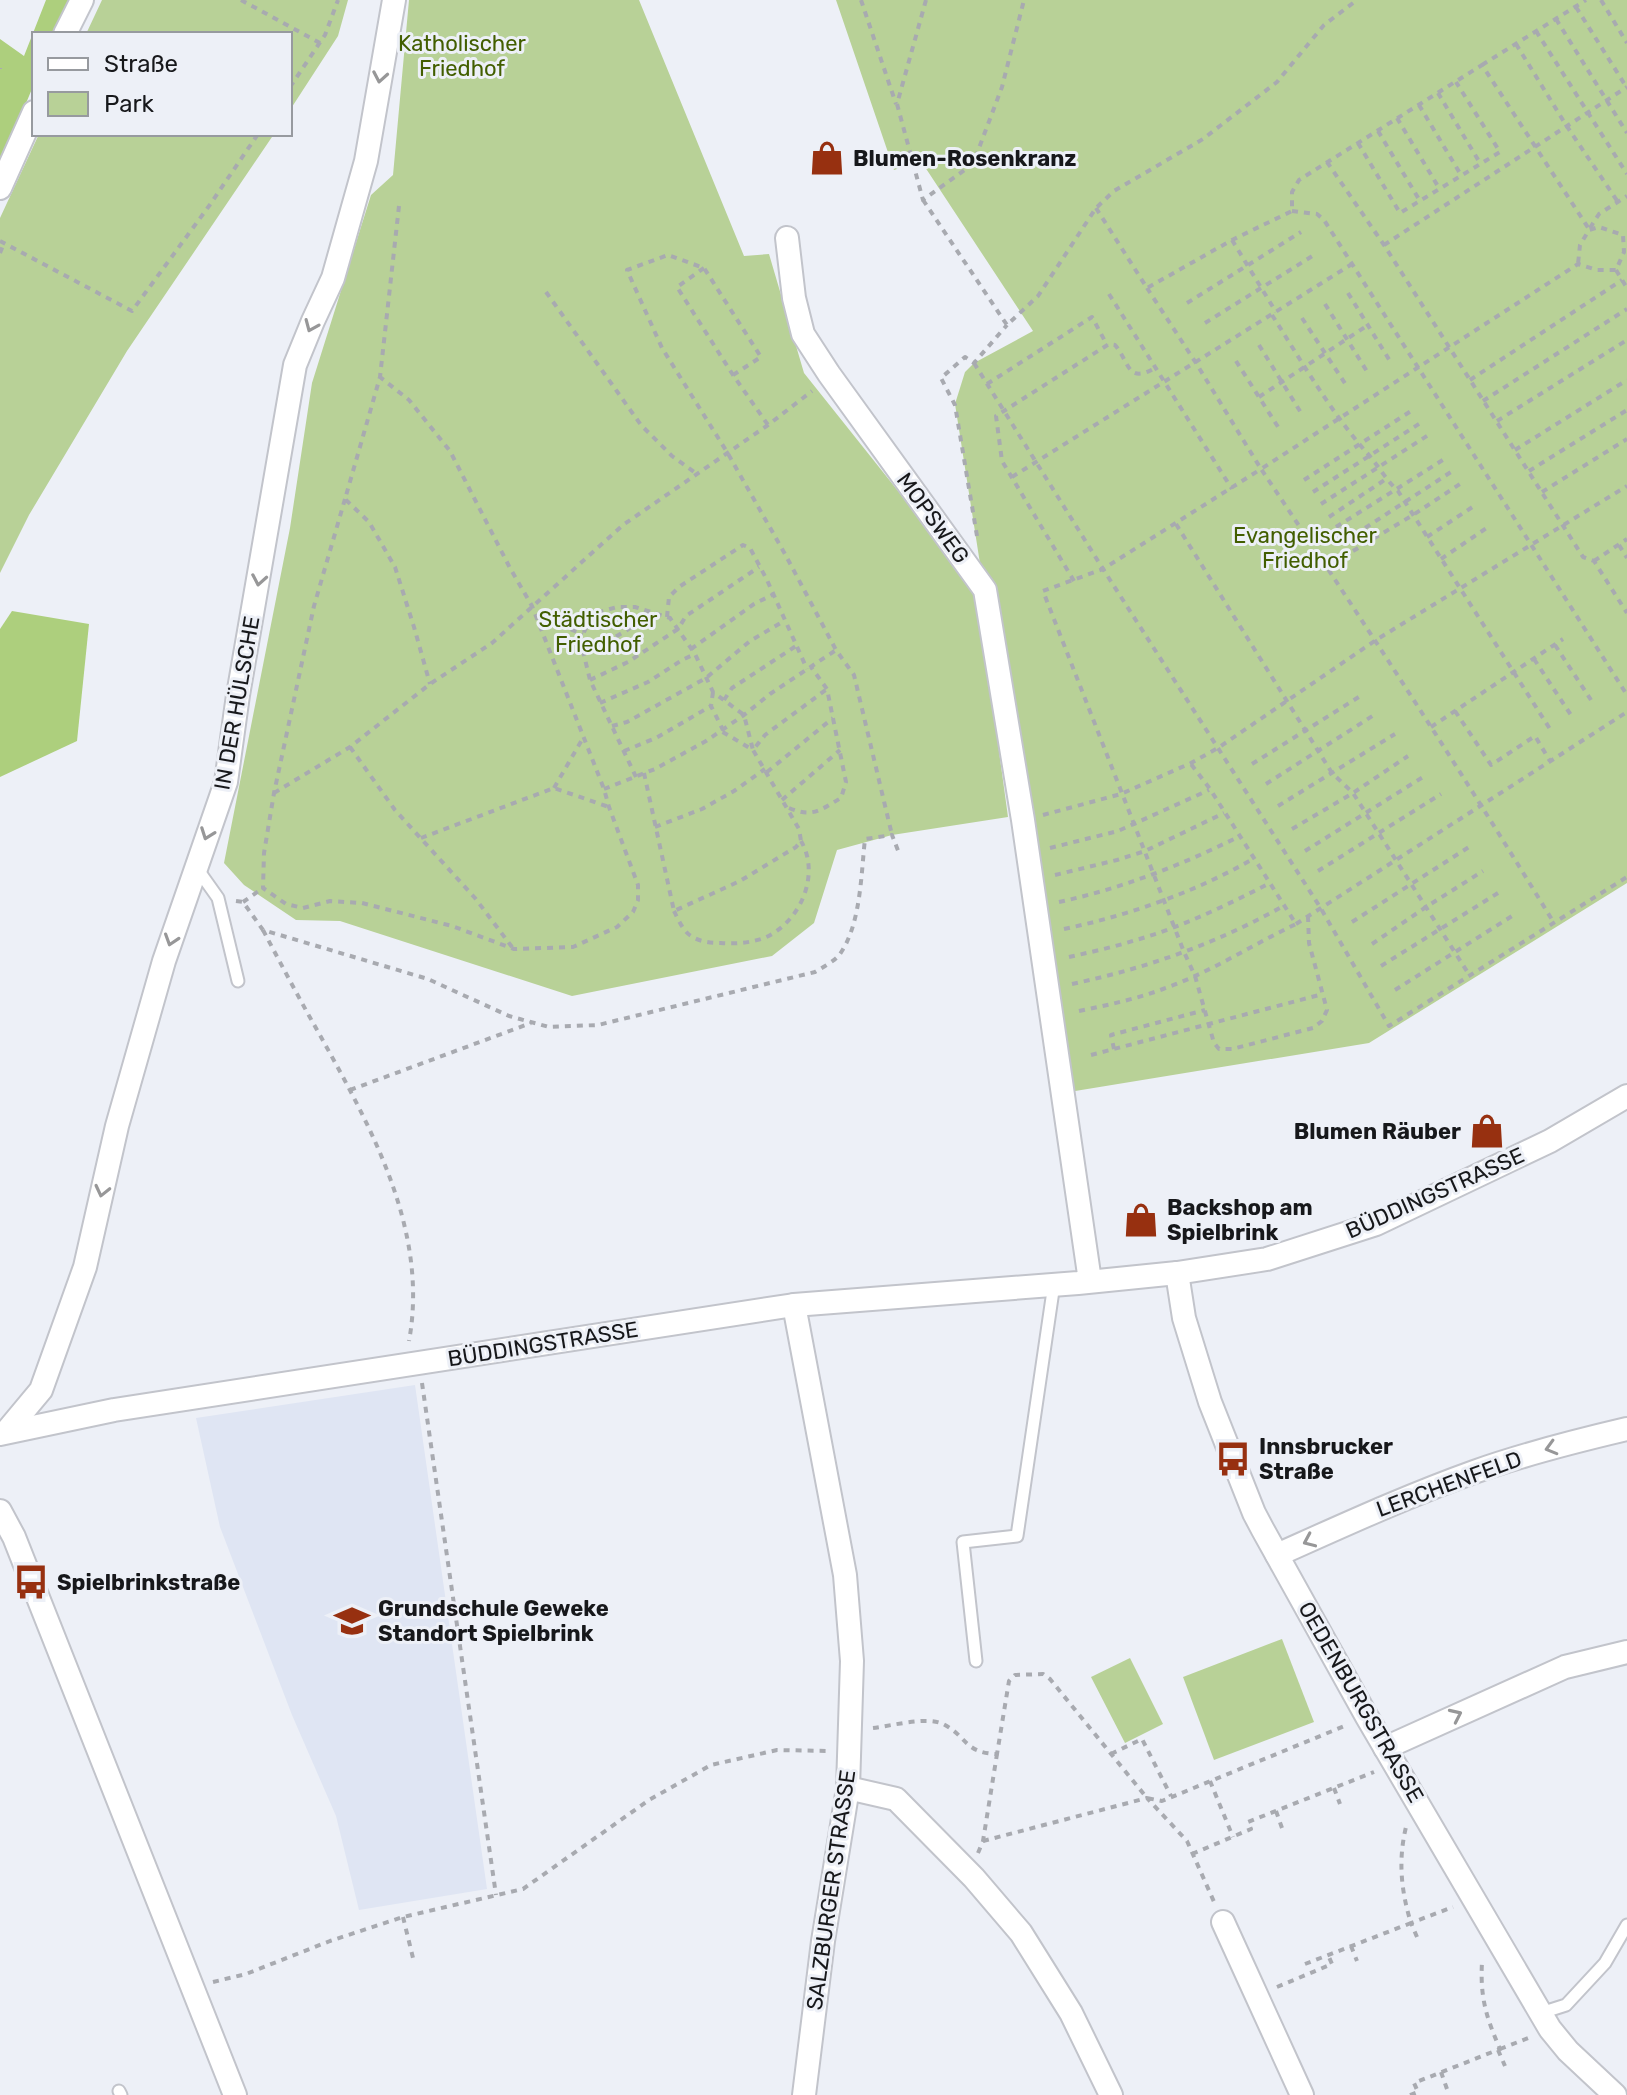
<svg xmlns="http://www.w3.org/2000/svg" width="1627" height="2095" viewBox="0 0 1627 2095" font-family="Rubik,sans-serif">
<rect width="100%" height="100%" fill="#edf0f7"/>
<!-- built -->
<path fill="#dfe5f3" d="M415,1385L487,1889L359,1910L336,1816L292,1715L220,1527L196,1418Z"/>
<!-- green -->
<g fill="#b8d197">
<path d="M102,0H348L338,36L290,110V34H86Z"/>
<path d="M409,0H639L744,256L769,254L804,373L977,590L1008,817L892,835L837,850L814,923L772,956L572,996L340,921L296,920L244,885L224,863L290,528L312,383L371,195L393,175Z"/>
<path d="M836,0H1627V883L1369,1043L1063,1093L955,404L965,372L974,363L1033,331L921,161L894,170Z"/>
<path d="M39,134H274L127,351L29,515L0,573V218Z"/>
<path d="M1282,1639L1314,1722L1214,1760L1183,1677Z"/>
<path d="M1130,1658L1163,1724L1125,1743L1091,1677Z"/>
</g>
<!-- forest -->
<g fill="#adcf7d">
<path d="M46,0H69L55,34H34V84L0,166V39L24,56Z"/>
<path d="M12,611L89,624L77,741L0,777V629Z"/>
</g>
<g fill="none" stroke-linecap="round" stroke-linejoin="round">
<!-- lane casing -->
<g stroke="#c2c4cb" stroke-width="15">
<g id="lane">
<path d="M196,867L218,898L238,981"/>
<path d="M976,1661L963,1542L1017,1536L1054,1284"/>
<path d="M1541,2013L1566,2005L1605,1963L1627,1925"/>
<path d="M119,2091L121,2095"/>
</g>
</g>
<!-- street casing -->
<g stroke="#c2c4cb" stroke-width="26">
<g id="street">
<path d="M65,34L82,0"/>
<path d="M0,188L34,112"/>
<path d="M787,238L794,298L803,334L829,374L985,590L1023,820L1090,1281"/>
<path d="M1177,1273L1184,1318L1210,1402L1254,1513L1263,1530L1367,1717L1550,2029L1568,2051L1615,2095"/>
<path d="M794,1305L845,1575L852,1661L848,1788L823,1941L804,2095"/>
<path d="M6,1432L41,1390L85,1267L117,1126L164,961L226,782L238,695L295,365L313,321L333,278L366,161L394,0"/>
<path d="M0,1434L114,1410L794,1305L1078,1283L1177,1273L1267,1259L1376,1224L1550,1141L1627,1096"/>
<path d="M0,1511L14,1537L235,2095"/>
<path d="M1277,1555C1342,1526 1407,1496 1474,1472C1524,1454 1576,1441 1627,1429"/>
<path d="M1385,1748L1565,1667L1627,1652"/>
<path d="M848,1788L896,1799L974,1878L1021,1933L1071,2013L1111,2095"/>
<path d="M1223,1922L1302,2095"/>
</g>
</g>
<!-- path -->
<g stroke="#a8aab0" stroke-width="4" stroke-dasharray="6 6" stroke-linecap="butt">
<path d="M241,0L320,43"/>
<path d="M861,0L896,104"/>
<path d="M926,0L897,104L923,200L973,164L1002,87L1024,0"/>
<path d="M1601,0L1627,43"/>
<path d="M1576,7L1627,88"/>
<path d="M1556,19L1627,133"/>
<path d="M1536,31L1627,174"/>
<path d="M1516,44L1566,125L1618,202"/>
<path d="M1482,65L1586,0"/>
<path d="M0,69V68"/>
<path d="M290,87L325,35L338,0"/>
<path d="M1438,93L1480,163"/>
<path d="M1419,105L1461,175"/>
<path d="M1397,118L1439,188"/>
<path d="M1378,131L1420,201"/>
<path d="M1358,143L1400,213L1500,152L1456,82"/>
<path d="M1327,162L1384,245L1583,557L1594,561L1627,613"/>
<path d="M923,200L1007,325L1038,296L1096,208L1114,191L1203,139L1277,82L1324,25L1357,0"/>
<path d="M399,206L380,377L345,499L369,522L395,567L414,627L430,684"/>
<path d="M1096,208L1147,288L1232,240L1292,211V192L1299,180L1482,65L1589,229"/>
<path d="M1292,211L1317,214L1324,220L1627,695"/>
<path d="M1590,228L1599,214L1627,196"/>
<path d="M1232,240L1276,312"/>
<path d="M0,241L132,311L209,206L258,134"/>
<path d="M1384,245L1627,87"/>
<path d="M0,253L4,243"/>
<path d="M704,268L677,287L733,375L768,425"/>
<path d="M1616,270L1627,288"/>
<path d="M1147,288L1196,363L1261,469L1578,264L1597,270H1616L1624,252L1623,235L1599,227L1589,230L1580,245L1578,264"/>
<path d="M546,292L641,425L672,456L697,474"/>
<path d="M1348,293L1390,361"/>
<path d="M1109,294L1232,489"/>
<path d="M1187,303L1301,232"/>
<path d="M1325,304L1368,373"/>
<path d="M1272,315C1302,362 1330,411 1367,453C1378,465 1386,480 1398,491L1550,729"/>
<path d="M1302,318L1348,388"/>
<path d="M1205,323L1314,255"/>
<path d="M1259,345L1303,416"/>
<path d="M1236,361L1280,430"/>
<path d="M974,363L1103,569L1320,907L1389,1026L1627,877"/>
<path d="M733,375L761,357L704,268L668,255L627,270L662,348L727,452L785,554L836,650L854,675L892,835"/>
<path d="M1470,380L1622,280"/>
<path d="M987,384L1092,317L1107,345"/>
<path d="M1259,397L1368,325"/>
<path d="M1483,401L1627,309"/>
<path d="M1497,421L1627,340"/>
<path d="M1515,450L1627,380"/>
<path d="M1529,471L1627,410"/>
<path d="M1012,477L1352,264"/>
<path d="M1304,480L1411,411"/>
<path d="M1313,492L1422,422"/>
<path d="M1542,492L1627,439"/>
<path d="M345,499L314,606L274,793L264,853L263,888L286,904L303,908L330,901L362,903L452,926L514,949L573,947L617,927L633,912L638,900V885L609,807L604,789L532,606L510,568L450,451L409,400L380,377"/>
<path d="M1321,504L1430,434"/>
<path d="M1329,517L1386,479"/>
<path d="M1176,524L1332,773L1353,793L1470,976"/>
<path d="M1336,527L1446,458"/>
<path d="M977,536L955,405L941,378L965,357L974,363L1007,325"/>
<path d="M1427,537L1474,506"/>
<path d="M1345,541L1454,470"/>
<path d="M1619,545L1627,558"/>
<path d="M1353,551L1413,515L1463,482"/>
<path d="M1441,559L1488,527"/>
<path d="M1594,561L1627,539"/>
<path d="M1074,581L1002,461L996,416L1109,344L1115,345C1130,363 1127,384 1155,368"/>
<path d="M537,617L583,634"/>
<path d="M667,617L669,597L679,587L743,545L750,548L767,580L807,669"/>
<path d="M1555,645L1591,700"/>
<path d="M691,649L754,604L774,594"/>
<path d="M583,651C609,642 632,629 652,611"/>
<path d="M1534,659L1571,715"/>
<path d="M590,680L628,662L678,629L686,616L759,567"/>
<path d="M713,692L711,706L723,730"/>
<path d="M724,700L732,688L796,646"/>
<path d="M600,703L648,682L682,660L695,654"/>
<path d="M1455,711L1491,765L1535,736L1550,761"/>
<path d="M612,726L627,722L706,678L750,641L784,621"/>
<path d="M1431,727L1563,639"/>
<path d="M350,747L395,810L475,898L512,947"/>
<path d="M624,751L656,738L711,706"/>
<path d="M1252,764L1362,695"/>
<path d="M767,772L833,718"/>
<path d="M644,773L674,911L740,881L796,847L801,841L799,829L753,750L721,731"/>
<path d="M636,777L590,680L583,651V634L590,620L603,611L617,607H635L670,618L695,654L713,692L744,715L753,750L765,735L827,689"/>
<path d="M1266,784L1374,715"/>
<path d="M554,788L583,738"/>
<path d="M604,789L655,769L706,741L744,715L770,694L836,650"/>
<path d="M274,793L350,747L430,684L492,643L623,525L768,425L812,391"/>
<path d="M782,800L840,750"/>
<path d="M1278,806L1395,734"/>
<path d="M789,808C813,818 820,810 841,798L846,782L827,689L811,667"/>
<path d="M1043,815L1121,794L1191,763L1218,748L1376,640L1627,486"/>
<path d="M655,827L702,809L734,791L765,769"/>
<path d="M1292,829L1353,793L1408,756"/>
<path d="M421,838L554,788L609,807"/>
<path d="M1050,848L1118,831L1209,790"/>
<path d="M1305,851L1423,777"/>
<path d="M1318,871L1441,794"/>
<path d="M1055,875L1117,860L1145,851L1224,813"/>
<path d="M236,901L243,902L263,930L428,979L509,1016L549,1027L598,1025L815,972C823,967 835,961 840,954C861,924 861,874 865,839L892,835L899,853"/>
<path d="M243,902L263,888"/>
<path d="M1059,902C1123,888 1182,865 1240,836"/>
<path d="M674,911C678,919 683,931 691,936C700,942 711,943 721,943C735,944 750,943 764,938C800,923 821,875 801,841"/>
<path d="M1308,916L1309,943L1327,1010L1322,1021L1313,1028L1232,1049H1219L1214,1043L1195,976L1184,952L1043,591L1103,569L1261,469C1362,619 1460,769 1554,923"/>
<path d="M1352,922L1469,847"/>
<path d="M1296,924L1627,712"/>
<path d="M1064,929C1130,915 1195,892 1253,859"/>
<path d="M263,930C282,966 301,1002 321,1037C372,1129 429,1232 409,1341"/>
<path d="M1372,944L1426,907L1483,871"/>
<path d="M1069,957C1091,952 1114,947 1136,940C1182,927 1227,905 1270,883"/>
<path d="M1381,966L1498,893"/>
<path d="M1072,984C1147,968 1218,943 1285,905"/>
<path d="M1395,990L1512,916"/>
<path d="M1079,1011C1108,1005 1136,999 1163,989C1209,973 1252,945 1296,924L1210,789L1191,764"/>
<path d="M1114,1049L1111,1035L1205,1010"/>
<path d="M1091,1055L1323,994"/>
<path d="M350,1090L531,1023"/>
<path d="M422,1383L496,1895"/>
<path d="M873,1728C891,1726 927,1716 943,1724C967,1736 964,1753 997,1754L1009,1681L1015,1675L1043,1674L1050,1679L1147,1798L1162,1801L1347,1725"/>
<path d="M1111,1754L1142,1739L1171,1796"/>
<path d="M1210,1781L1233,1837"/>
<path d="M1334,1788L1340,1804"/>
<path d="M1276,1811L1282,1828"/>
<path d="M983,1841L1147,1798L1187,1841L1215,1904"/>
<path d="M978,1853L983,1841L997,1754"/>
<path d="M1192,1854L1251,1829L1248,1822L1374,1772"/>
<path d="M403,1917L413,1958"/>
<path d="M1417,1937L1411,1923L1453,1907"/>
<path d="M1351,1946L1357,1961"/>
<path d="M1305,1964L1411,1923C1401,1891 1398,1860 1406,1827"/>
<path d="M213,1982L246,1974L330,1941L403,1917L523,1889L649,1800L711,1765L777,1750L827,1751"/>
<path d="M1277,1987L1332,1964L1328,1955"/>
<path d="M1500,2049L1531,2037"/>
<path d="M1498,2050L1505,2066"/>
<path d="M1441,2072L1447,2089"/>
<path d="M1410,2095L1418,2092L1414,2083L1500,2049C1486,2017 1480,1997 1482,1962"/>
</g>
<!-- lane -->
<use href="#lane" stroke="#fff" stroke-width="11"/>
<!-- street -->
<use href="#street" stroke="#fff" stroke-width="22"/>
</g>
<!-- one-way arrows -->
<defs><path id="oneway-chevron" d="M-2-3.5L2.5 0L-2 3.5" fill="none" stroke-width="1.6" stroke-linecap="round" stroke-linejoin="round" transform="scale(2)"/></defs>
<g stroke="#979798">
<use href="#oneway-chevron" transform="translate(380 77) rotate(100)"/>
<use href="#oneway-chevron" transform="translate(311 326) rotate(113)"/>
<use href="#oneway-chevron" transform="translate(259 580) rotate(100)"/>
<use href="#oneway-chevron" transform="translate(207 834) rotate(110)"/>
<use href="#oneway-chevron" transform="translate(171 940) rotate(108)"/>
<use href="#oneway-chevron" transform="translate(102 1191) rotate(103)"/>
<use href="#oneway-chevron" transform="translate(1551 1448) rotate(164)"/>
<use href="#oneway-chevron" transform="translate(1309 1541) rotate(156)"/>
<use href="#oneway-chevron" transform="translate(1456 1715) rotate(-25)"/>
</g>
<!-- icons -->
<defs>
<g id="shop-bare" transform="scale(2.76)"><path d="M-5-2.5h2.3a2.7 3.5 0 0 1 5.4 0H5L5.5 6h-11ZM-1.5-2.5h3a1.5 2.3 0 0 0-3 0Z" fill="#973010" stroke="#edf0f7" stroke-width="2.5" paint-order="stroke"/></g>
<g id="bus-bare" transform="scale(2.76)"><path d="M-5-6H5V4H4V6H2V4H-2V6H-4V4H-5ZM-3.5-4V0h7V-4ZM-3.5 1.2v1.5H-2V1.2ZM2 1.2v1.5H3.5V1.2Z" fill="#973010" stroke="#edf0f7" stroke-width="2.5" paint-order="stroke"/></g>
<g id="school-bare" transform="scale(2.76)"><path d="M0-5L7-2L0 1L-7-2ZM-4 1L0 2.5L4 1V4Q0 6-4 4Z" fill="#973010" stroke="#edf0f7" stroke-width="2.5" paint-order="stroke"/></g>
</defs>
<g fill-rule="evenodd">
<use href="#shop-bare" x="827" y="158"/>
<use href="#shop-bare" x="1487" y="1131"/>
<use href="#shop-bare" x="1141" y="1220"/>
<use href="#bus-bare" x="1233" y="1459"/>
<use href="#bus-bare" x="31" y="1582"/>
<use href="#school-bare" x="352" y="1621"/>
</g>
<g text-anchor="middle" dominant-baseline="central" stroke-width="6" stroke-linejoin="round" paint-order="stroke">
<!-- park labels -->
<g font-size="22" fill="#425e00" stroke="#edf0f7">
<text x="462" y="43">Katholischer<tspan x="462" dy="25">Friedhof</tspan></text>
<text x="1305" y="535">Evangelischer<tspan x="1305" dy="25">Friedhof</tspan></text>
<text x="598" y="619">Städtischer<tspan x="598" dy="25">Friedhof</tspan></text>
</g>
<!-- poi labels -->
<g font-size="22" font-weight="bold" fill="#17181b" stroke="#edf0f7" text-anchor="start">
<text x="853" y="158">Blumen-Rosenkranz</text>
<text x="1461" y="1131" text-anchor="end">Blumen Räuber</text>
<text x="1167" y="1207">Backshop am<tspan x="1167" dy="25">Spielbrink</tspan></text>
<text x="1259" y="1446">Innsbrucker<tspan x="1259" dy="25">Straße</tspan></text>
<text x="57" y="1582">Spielbrinkstraße</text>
<text x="378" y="1608">Grundschule Geweke<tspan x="378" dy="25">Standort Spielbrink</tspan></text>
</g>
<!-- street labels -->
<g font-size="22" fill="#17181b" stroke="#edf0f7">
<text transform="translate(933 518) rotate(54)">MOPSWEG</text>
<text transform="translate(237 703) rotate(-80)">IN DER HÜLSCHE</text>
<text transform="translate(1435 1193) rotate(-24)">BÜDDINGSTRASSE</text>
<text transform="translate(543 1344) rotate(-9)">BÜDDINGSTRASSE</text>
<text transform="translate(1449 1484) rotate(-20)">LERCHENFELD</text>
<text transform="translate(1361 1702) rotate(60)">OEDENBURGSTRASSE</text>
<text transform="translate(831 1890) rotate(-82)">SALZBURGER STRASSE</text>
</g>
</g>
<!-- legend -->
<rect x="32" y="32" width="260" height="104" fill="#edf0f7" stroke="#979a9f" stroke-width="2"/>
<rect x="48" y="58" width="40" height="12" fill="#ffffff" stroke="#979a9f" stroke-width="2"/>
<text x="104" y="72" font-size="24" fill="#17181b">Straße</text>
<rect x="48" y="92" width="40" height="24" fill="#b8d197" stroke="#979a9f" stroke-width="2"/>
<text x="104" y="112" font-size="24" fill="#17181b">Park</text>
</svg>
